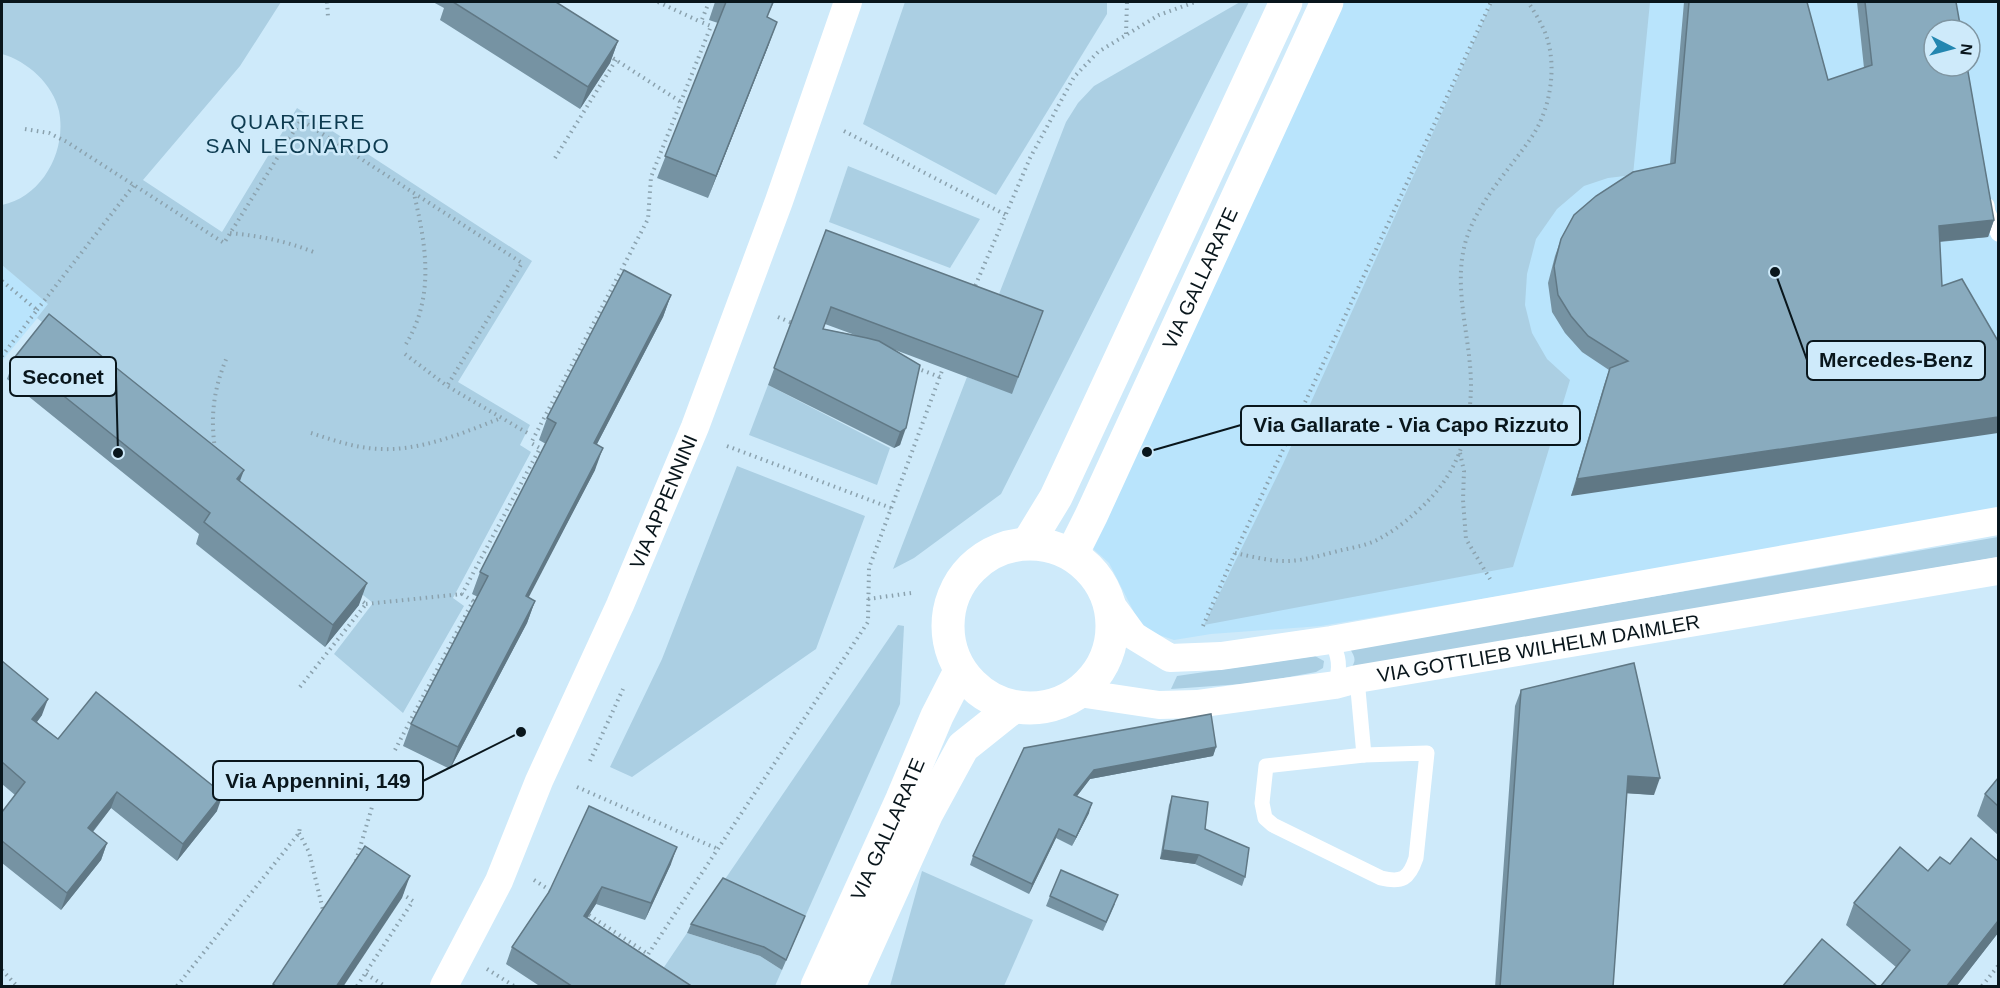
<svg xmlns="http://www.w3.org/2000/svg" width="2000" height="988" viewBox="0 0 2000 988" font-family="Helvetica,sans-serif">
<rect width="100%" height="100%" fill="#ceeafa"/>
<!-- built -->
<g fill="#b9e4fc" fill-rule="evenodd">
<path d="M1338,2H1998V512L1321,626L1211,634L1174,640L1153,633L1138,620L1109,563L1090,546ZM1934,30H1970V66H1934Z"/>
<path d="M2,265L49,304L2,361Z"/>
</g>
<!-- green -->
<g fill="#abcfe3">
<path d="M2,2H281L240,66L143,180L222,232L297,108L532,261L458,382L530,425L520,445L531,452L453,598L464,606L403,713L334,654L373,603L243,499L250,489L37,318L48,304L2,265V205C42,197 67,151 59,111C53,84 27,61 2,54Z"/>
<path d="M905,2H1107V14L996,195L863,124Z"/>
<path d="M1240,2H1249L1001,494L914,558L893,569L967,377L1012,393L992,312L1066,122L1078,103L1094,86Z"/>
<path d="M1492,2H1650L1633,175L1608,178L1584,186L1557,209L1536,239L1527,274L1525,305L1532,333L1547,359L1570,380L1513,567L1204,625L1283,464Z"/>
<path d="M848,166L980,219L950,268L829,222Z"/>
<path d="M768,385L890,448L877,485L749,435Z"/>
<path d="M737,466L865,516L816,649L632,777L610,767L662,659Z"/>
<path d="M1998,537V557L1350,669C1357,661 1355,657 1350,649Z"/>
<path d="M898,625L904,626L900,704L801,926L719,888Z"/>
<path d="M1315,656L1324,661L1323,668L1316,672L1256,683L1171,689L1177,676Z"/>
<path d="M922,871L1033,920L1004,986H890Z"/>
<path d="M687,933L760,956L782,970L775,986H661L654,982Z"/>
</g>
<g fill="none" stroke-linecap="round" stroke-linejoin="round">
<!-- path -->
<g stroke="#8ba2ae" stroke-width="4" stroke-dasharray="1.5 4.5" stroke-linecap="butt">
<path d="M327,2L328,17"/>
<path d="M658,2L701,22"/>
<path d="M1126,34L1127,2"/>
<path d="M608,55L681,102"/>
<path d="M25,129L49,133L67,142L224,243L301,120L522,263L447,386"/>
<path d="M844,131L1006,215"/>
<path d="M555,158L616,60"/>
<path d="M230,233C260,236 287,241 316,253"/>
<path d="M2,281L37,310L2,356"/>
<path d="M973,291L1030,158L1074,77L1098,52L1159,15L1195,2"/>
<path d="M37,310L134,185"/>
<path d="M778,317L792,323"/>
<path d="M406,344C435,296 426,245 414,194"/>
<path d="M405,354L447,386L531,435"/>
<path d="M916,368L940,377"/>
<path d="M311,433C333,440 355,448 379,449C421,451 463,433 501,418"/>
<path d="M727,446L891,508"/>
<path d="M215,449C210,415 214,388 227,357"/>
<path d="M1460,453L1464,471L1463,500L1466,539L1490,579"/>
<path d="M1235,553C1249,556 1265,560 1280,561C1300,562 1318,556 1338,551C1350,548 1365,546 1377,540C1390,533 1403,524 1414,514C1455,479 1470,440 1471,386C1471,336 1451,285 1467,237C1480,199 1509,170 1531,138C1550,111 1557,69 1547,38C1543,25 1535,13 1528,2"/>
<path d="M868,599L911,593"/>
<path d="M366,604L462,594"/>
<path d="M1203,626L1235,553L1491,2"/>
<path d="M300,687L366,604L357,597"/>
<path d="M395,750L473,601L462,594L540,448L531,443L648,219L651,177L711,26L701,22L709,2"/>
<path d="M590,761L623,689"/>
<path d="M577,787L718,849"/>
<path d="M299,833L309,852L323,910"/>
<path d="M356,861L372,807"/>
<path d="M534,880L551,891"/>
<path d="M589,915L648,954"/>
<path d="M645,959L868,622L869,568L943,368"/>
<path d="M487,969L514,986"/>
<path d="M2,970L17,986"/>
<path d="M366,974L385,986"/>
<path d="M177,986L299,833L300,827"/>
<path d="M357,986L413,901L401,893"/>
<path d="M1982,986L1998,966"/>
</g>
<!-- lane -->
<g stroke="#fff" stroke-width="15">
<path d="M1987,205L1988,212L1998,234"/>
<path d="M1331,640C1339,656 1341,667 1335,685"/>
<path d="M1357,679L1364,755"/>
<path d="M1427,753L1416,858C1409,879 1402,883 1381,878L1273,825L1265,818L1262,803L1266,766L1364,755Z"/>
</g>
<!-- street -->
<g stroke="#fff" stroke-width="28">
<path d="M1110,603L1134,636L1170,658L1221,656L1331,640L1998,521"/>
<path id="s1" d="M1079,693L1159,705L1197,704L1335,685L1357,679L1998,571"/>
<path id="s2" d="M444,986L499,881L539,781L620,605L695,427L779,201L848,2"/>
</g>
<!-- primary -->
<g stroke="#fff" stroke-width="33">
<path d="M1028,543L1056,497L1286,2"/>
<circle cx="1030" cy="626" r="82"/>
<path id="s3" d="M1072,554L1092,514L1327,2"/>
<path id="s4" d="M817,986L902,799L937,716L960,671"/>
<path d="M849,986L927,813L963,747L1012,708"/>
</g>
</g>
<!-- wall -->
<g fill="#7693a3" fill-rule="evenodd">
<path d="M433,2H556L618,41L610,63L580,109L440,20L444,8Z"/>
<path d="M715,2H774L767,17L769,44L708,198L657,178L718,23L709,20Z"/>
<path d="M1684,2H1807L1828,80L1864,68L1857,2H1956L1994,220L1988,237L1940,242L1571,496L1604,385L1609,370L1582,352L1565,333L1552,312L1548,283L1555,256L1561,239L1670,164Z"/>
<path d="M826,230L1043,311L1012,394L890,348L920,365L900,445L894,448L768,385ZM825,324L855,335L823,329Z"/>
<path d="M671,295L663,317L597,444L595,470L528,597L535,601L527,623L450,769L403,746L411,724L478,597L472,594L480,572L546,444L539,440L547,418Z"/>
<path d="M15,357L239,481L359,605L325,647L196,544L199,534L7,379Z"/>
<path d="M2,661L42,715L37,722L58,739L217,811L177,861L111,808L93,832L107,843L101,860L61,910L2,863V812L15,795L2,784Z"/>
<path d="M1521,690L1654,795L1627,793L1613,987H1495L1515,706Z"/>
<path d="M1216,747L1213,756L1090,779L1077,796L1089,813L1072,846L1056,838L1029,894L970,865L973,856L1024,748Z"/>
<path d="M1998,778V835L1977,816L1985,794Z"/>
<path d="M1172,796L1205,829L1245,877L1242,886L1195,864L1160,859L1169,805Z"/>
<path d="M671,864L645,920L596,904L587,918L693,987H541L506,964L512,947L549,892Z"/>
<path d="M1050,896L1115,904L1103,931L1046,906Z"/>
<path d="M1854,903L1998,933L1956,987H1880L1896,967L1846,925Z"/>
<path d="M691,924L801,926L782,970L760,956L687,933Z"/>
</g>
<!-- shaded-wall -->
<g fill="#607885">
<path d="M777,22L769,44L708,198L716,176Z"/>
<path d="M618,41L610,63L580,109L588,87Z"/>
<path d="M1994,220L1988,237L1933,242L1939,226Z"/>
<path d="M671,295L663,317L586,465L594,443Z"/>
<path d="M1998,417V433L1571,496L1577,479Z"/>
<path d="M906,428L900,445L894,448L900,432Z"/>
<path d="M603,448L595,470L518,618L526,596Z"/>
<path d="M244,470L236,492L237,479Z"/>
<path d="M367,583L359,605L325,647L333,625Z"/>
<path d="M535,601L527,623L450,769L458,747Z"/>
<path d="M48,699L42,715L26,736L32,719Z"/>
<path d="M1216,747L1213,756L1090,779L1071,804L1074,795L1094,770Z"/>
<path d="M1628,776L1660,778L1654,795L1622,793Z"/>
<path d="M117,792L111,808L82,845L88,828Z"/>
<path d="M223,794L217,811L177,861L183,844Z"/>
<path d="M1092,803L1089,813L1072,846L1076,837Z"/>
<path d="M1059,829L1056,838L1029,894L1032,884Z"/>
<path d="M107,843L101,860L61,910L67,893Z"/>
<path d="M677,847L671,864L645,920L651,903Z"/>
<path d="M1163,850L1199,855L1195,864L1160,859Z"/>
<path d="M410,876L402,898L343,987H336Z"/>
<path d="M602,887L596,904L578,932L584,916Z"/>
<path d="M1998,921V933L1956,987H1946Z"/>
</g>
<!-- building -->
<g fill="#89abbe" stroke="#607885" stroke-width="1.5">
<path d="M453,2H556L618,41L588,87Z"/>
<path d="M726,2H773L767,17L777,22L716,176L665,156Z"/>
<path d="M1689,2H1807L1828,80L1872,65L1865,2H1956L1961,30H1934V66H1967L1994,220L1939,226L1942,286L1962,279L1998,341V417L1577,479L1610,368L1628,361L1588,336L1571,316L1558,295L1554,266L1561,239L1574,215L1596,196L1633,172L1675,163Z"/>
<path d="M826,230L1043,311L1018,377L831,307L823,329L867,338L879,341L920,365L906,428L900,432L774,368Z"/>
<path d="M624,270L671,295L594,443L603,448L526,596L535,601L458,747L411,724L488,576L480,572L556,423L547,418Z"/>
<path d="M49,314L244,470L237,479L367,583L333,625L204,522L210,513L15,357Z"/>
<path d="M2,661L48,699L32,719L58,739L96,692L223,794L183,844L117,792L88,828L107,843L67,893L2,841V812L25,782L2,762Z"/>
<path d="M1634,663L1660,778L1628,776L1613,987H1500L1521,690Z"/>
<path d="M1211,714L1216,747L1094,770L1074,795L1092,803L1076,837L1059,829L1032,884L973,856L1024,748Z"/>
<path d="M1998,778V806L1985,794Z"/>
<path d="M1172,796L1208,802L1205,829L1249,848L1245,877L1199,855L1163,850Z"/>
<path d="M589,806L677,847L651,903L602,887L584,916L693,987H573L512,947L549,892Z"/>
<path d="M1971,838L1998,861V921L1946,987H1880L1910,950L1854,903L1900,847L1928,871L1940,857L1950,864Z"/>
<path d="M365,846L410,876L336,987H277L273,984Z"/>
<path d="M1061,870L1118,895L1106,922L1050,896Z"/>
<path d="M723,878L805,916L786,960L764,947L691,924Z"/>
<path d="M1822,939L1878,987H1782Z"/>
</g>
<g text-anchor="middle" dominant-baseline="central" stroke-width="5" stroke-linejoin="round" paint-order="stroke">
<!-- street labels -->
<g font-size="20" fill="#09161c" stroke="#ceeafa">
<text stroke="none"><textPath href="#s3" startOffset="304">VIA GALLARATE</textPath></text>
<text stroke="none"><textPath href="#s2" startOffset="532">VIA APPENNINI</textPath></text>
<text stroke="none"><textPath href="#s1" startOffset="465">VIA GOTTLIEB WILHELM DAIMLER</textPath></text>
<text stroke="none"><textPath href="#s4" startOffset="172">VIA GALLARATE</textPath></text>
</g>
<!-- neighbourhood labels -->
<g font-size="21" letter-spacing="1.5" fill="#0d3b50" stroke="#ceeafa">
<text x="298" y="121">QUARTIERE<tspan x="298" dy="24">SAN LEONARDO</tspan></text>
</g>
</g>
<!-- callouts -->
<path fill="none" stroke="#09161c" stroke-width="2" d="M1775 272L1807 360M118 453L116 376M1147 452L1241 425M521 732L423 781"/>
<g fill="#09161c" stroke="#ceeafa" stroke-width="2">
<circle cx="1775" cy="272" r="6"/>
<circle cx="118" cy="453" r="6"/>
<circle cx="1147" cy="452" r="6"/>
<circle cx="521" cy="732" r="6"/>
</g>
<g fill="#ceeafa" stroke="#09161c" stroke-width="2">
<rect x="1807" y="341" width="178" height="39" rx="6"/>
<rect x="10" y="357" width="106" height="39" rx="6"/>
<rect x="1241" y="406" width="339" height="39" rx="6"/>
<rect x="213" y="761" width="210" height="39" rx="6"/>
</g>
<g font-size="21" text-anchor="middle" font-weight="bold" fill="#09161c">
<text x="1896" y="367">Mercedes-Benz</text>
<text x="63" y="384">Seconet</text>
<text x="1411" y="432">Via Gallarate - Via Capo Rizzuto</text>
<text x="318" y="788">Via Appennini, 149</text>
</g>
<!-- border -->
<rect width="2000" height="988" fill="none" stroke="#09161c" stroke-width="6"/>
<!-- north arrow -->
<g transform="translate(1952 48) rotate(96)"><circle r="28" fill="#ceeafa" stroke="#7f95a1" stroke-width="1.5"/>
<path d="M0-4.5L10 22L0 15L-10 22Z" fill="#2386b0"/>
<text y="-9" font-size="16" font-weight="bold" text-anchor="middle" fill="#09161c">N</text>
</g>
</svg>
